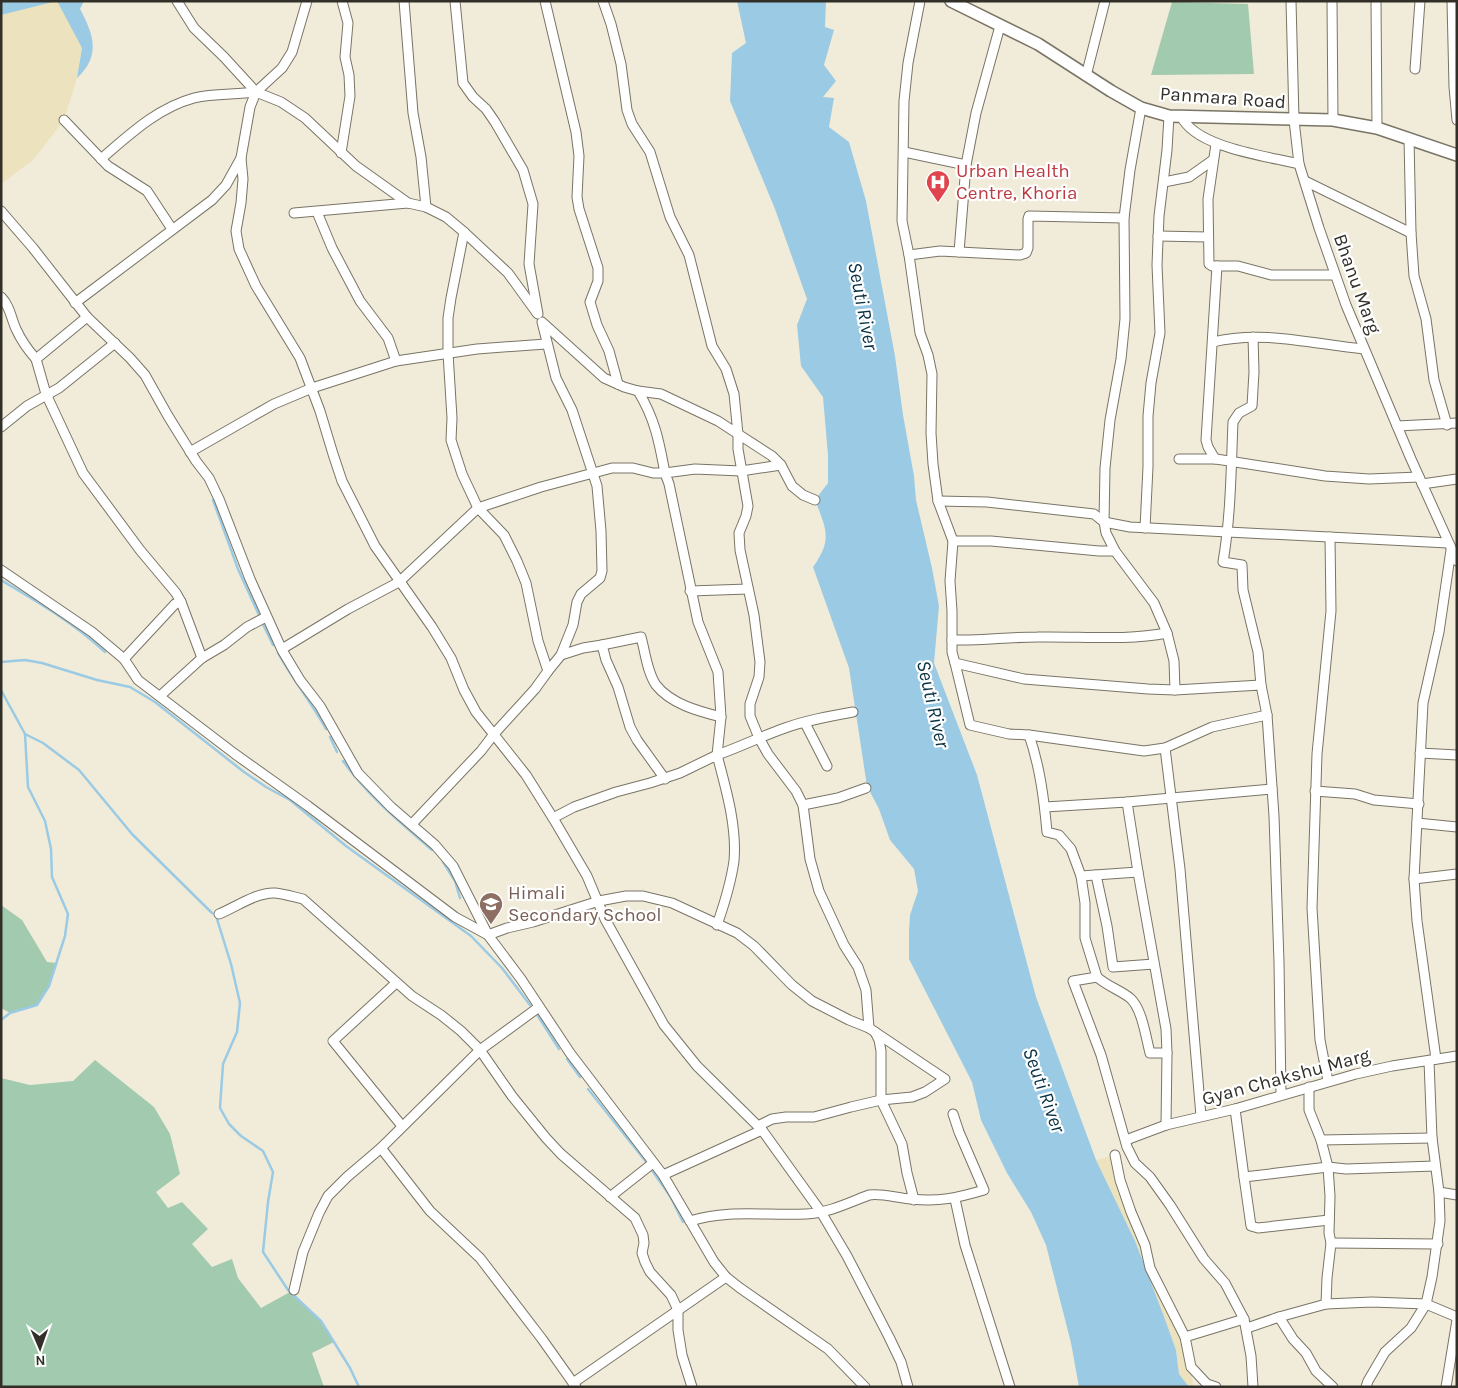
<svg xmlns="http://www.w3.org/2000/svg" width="1458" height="1388" viewBox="0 0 1458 1388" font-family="Karla,sans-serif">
<rect width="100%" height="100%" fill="#f1ecda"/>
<!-- green -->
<g fill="#a1caae">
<path d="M1172,2L1248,4L1254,74L1151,75Z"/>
<path d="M1,905L22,920L47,962L57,963L49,986L37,1005L10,1013L1,1008Z"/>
<path d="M95,1060L154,1107L170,1134L180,1174L156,1192L168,1208L182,1202L208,1229L192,1244L212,1267L232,1259L238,1278L261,1308L290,1292L321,1321L334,1342L312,1353L324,1387H1V1078L30,1085L73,1081Z"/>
</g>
<!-- sand -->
<g fill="#ece2bd">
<path d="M57,1L82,48L77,78L64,120L33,160L1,184V15Z"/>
<path d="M1115,1155L1150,1268L1185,1337L1191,1367L1193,1387H1189L1179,1374L1176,1350L1135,1241L1096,1160Z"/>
</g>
<!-- water -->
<g fill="#9bcae4">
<path d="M1,1H57L1,15Z"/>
<path d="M57,1H84L80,9C94,35 101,56 77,78L82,48Z"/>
<path d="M737,1H826L825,27L834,30L824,65L836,81L823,97L834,98L829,127L849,142L866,201L895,356L903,415L914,476L916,500L932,568L939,606L934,663L977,775L1036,997L1096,1160L1135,1241L1163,1314L1176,1350L1179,1374L1189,1387H1079L1071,1343L1046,1245L1031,1212L1007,1173L981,1120L972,1082L909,959V932L910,915L918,891L914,869L890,840L879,809L867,786L849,668L813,567C833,539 826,529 815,500L828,483V455L823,397L801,366L797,325L807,299L775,209L730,101L732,53L746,43Z"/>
</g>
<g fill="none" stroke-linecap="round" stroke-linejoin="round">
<!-- stream -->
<g stroke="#9bcae4" stroke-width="2.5">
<path d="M213,500L238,569L259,615"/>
<path d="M1,580C38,602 74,623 105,652"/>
<path d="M262,622L273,645"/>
<path d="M278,653C293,680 312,703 326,729"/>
<path d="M1,662L25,660L42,663L97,680L130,687L155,702L244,772L266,787L290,800L346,846L471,936L502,968L530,1005"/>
<path d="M1,690L25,734L28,787L45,821L51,849L52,877L68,914L65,936L49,986L37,1005L10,1013L1,1020"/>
<path d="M25,734L43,743L79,770L132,834L212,913"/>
<path d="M330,737L337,752"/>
<path d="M343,761C368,796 400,822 432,850"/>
<path d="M443,862L455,881L460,898"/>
<path d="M217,919L231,964L240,1003L237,1032L223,1064L220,1108L229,1124L241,1136L263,1151L273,1172L268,1202L263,1252L288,1290L321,1321L350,1368L359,1387"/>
<path d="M536,1013L559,1049"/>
<path d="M567,1059L580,1077"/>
<path d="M588,1089L647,1163"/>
<path d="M651,1169L670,1196L683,1222"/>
</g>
<!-- minor casing -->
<g stroke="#797465" stroke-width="11">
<g id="minor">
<path d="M177,1L194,28L224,57L256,92L281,102L305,118L356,166L408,203L426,207L446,217L464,232L451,298L448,318V353L452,418L451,440L462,474L478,508L504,535L517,561L526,583L538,641L548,671L535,689L494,734L481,751L412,824"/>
<path d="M404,1L413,113L421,157L426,207"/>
<path d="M455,1L463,83L473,97L486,109L495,122L523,170L533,204L529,264L538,314"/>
<path d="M545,1L576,132L579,156L577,197L579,209L598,268V281L590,302L597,325L609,351L618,384"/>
<path d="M920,1L908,63L904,101L902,221L909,255L920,333L928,355L932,374L931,433L933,464L938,501L953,541L950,581L952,611V652L955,663L1024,679L1148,689L1175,690L1261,685L1267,715L1274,816L1279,962L1281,1094"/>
<path d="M1291,1L1294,120L1299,164L1319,228L1346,305L1411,459L1457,561"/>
<path d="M1332,1L1333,120"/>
<path d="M1376,1L1377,128"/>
<path d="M1452,1L1454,87L1457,120"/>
<path d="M1415,69L1420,1"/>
<path d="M1086,76L1105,1"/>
<path d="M1141,108L1130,170L1124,218L1125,319L1121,359L1110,420L1105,468L1104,522L1106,533L1115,551L1154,603L1167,633L1174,661L1175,690"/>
<path d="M1181,116C1196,148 1267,156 1299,164"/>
<path d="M64,120L108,166L147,191L172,229"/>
<path d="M1409,138L1411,233L1414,276L1426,319L1434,380L1447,425"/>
<path d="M1216,144L1208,199L1209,264L1212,266H1238L1271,275H1335"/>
<path d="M904,152L966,165"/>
<path d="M341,153L350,96L349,75L345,57L348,23L342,1"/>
<path d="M241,158L250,107L256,92L282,68L292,52L307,1"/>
<path d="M101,159C129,135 157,108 194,98C214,93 236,95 256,92"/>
<path d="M1305,181L1411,233"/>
<path d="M1164,182L1189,177L1213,160"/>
<path d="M1,211L33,248L87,317L130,358L145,375L168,416L196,461L209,478L219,499L250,579L282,650L300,680L320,706L358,773L391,807L435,845L453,866L488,935L521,979L570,1053L663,1175L714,1262L726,1277L740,1288L828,1349L865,1387"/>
<path d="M317,212L332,248L360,301L388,338L396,361"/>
<path d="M294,213L408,203"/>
<path d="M464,232L508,273L537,313"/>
<path d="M1158,236L1208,237"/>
<path d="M959,252L966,165L976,113L1000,26"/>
<path d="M909,255L940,251L1020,255L1026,253L1028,248V219L1029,216L1124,218"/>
<path d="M1,297C10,306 11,318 16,329C21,340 28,350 36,359"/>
<path d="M75,303L212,200L226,185L241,158L243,179L241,203L236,231L239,249L256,286L300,358L320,411L333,454L342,481L375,546L432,627L451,658L464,690L476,712L526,775L553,818L587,876L605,919L664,1025L697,1066L762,1130L821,1212L847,1256L889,1337L901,1362L908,1387"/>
<path d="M87,317L36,359L46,394L83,473L140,550L176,593L181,602L202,658"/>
<path d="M1253,337L1254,372L1252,406L1239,413L1233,422C1231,469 1231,515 1223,562L1242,565L1243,590L1258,652L1261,685"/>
<path d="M1213,342C1263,330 1313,344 1364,349"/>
<path d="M1397,426L1457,423"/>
<path d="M1,427L27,406L59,388L115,343"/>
<path d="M190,452L274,404L312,388L396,361L477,349L546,344"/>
<path d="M1179,459H1216L1325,476L1369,479L1419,477"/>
<path d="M1215,459L1208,447L1206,440L1217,266"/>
<path d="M781,465L741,471L695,469L665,473L669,484L698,622L718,672L721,717L717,755C740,747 762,736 785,728C807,720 830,716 853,712"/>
<path d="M1422,484L1457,479"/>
<path d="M815,500L803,495L792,486L781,465L772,456L738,434V449L748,506L746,516L739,533L740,550L754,615L760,662L759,677L750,704V716L759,738L768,754L796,791L803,805L810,859L819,891L844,945L858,967L866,990L869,1028"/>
<path d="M938,501L987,502L1094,514L1104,522L1130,527L1448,543"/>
<path d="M1145,528L1148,467V416L1151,383L1160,333L1157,265L1159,216L1167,150L1169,116"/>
<path d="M953,541H991L1099,551H1115"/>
<path d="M1,570L92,632L124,659L138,680L235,754L308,806L455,917L488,935L507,928L533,922L599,901L626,896H643L672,903L737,933L754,946L792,985L812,1001L849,1020L869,1028L945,1079L925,1092L912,1097L881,1100L851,1107L814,1117H786L772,1119L758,1126"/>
<path d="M690,591L748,589"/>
<path d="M952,640C980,641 1008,637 1037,637C1080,636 1125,641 1167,633"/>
<path d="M602,645L641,637C645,651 647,672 656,685C671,704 698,711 721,717"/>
<path d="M282,649L348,609L399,582L478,508L541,487L612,468H633L653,473H665C659,441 655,419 638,391L661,394L718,421L738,434L734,394L726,369L712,346L689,255L670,217L650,152L632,124L627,110L621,64L611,24L603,1"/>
<path d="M561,655L583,648L602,645L606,660L618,687L630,727L637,740L665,779"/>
<path d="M124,659L175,604L181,602"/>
<path d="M955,663L970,725L1009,734L1029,735L1144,751L1165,748L1212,727L1267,715"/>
<path d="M548,671L561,655L573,625L577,602L581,594L600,578L602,571L601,531L597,486L572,410L556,378L542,322L604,378L624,387L638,391"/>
<path d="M160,696L202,658L224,645L247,627L266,617"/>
<path d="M805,723L827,766"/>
<path d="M1029,735C1040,767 1044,799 1047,832L1059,835L1071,849L1081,876L1085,903V938L1097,977L1073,981L1101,1055L1127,1147L1135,1163L1150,1177L1170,1205L1204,1259L1225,1283L1244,1319L1251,1356L1253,1387"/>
<path d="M1165,748L1180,869L1201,1116"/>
<path d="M1420,753L1457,755"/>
<path d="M1315,791L1355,794L1374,800L1419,804"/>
<path d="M1127,802L1138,872L1166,1029L1167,1053L1166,1125"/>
<path d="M803,805L838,798L866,788"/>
<path d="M1045,807L1127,802L1272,789"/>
<path d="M553,818L574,807L616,792L650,783L680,773L717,755C726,789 737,826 734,861C731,882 724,905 717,925"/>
<path d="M1417,823L1457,827"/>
<path d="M1096,875L1107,926L1113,967L1154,964"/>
<path d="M1081,876L1138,872"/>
<path d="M1414,879L1457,874"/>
<path d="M219,914C236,907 257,892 275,893C285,894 294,897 303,899L412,996L441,1015L461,1031L480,1050L512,1096L546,1138L561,1154L635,1218L643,1235L644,1243L642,1253L645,1262L650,1272L671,1295L678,1310V1330L682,1355L692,1387"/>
<path d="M1097,977C1107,986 1120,990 1130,998C1142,1008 1146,1038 1150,1053H1167"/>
<path d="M396,983L333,1041L402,1126"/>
<path d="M875,1032L879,1040L881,1051V1100L902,1144L907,1173L914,1200"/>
<path d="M1436,1059L1417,921L1414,879L1423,703L1439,632L1451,550"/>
<path d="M1328,1081L1320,1040L1312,908L1317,754L1331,611L1330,537"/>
<path d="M1309,1087V1110L1321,1140L1328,1167L1330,1196L1329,1233L1331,1243L1327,1278L1326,1304"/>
<path d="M1235,1109L1244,1177L1328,1167L1346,1169L1435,1166"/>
<path d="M1126,1140L1166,1125L1235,1109L1356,1074L1392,1066L1457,1056"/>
<path d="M1321,1140L1432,1138"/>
<path d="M381,1148L430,1211L480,1258L542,1339L576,1387"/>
<path d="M1115,1155L1120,1180L1131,1212L1145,1245L1150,1268L1185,1337L1191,1367L1207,1384L1216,1387"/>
<path d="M663,1175L762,1130"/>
<path d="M1244,1177L1251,1226L1258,1228L1329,1220"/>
<path d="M1439,1192L1457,1195"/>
<path d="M610,1197L653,1163"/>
<path d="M955,1199L965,1245L1010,1387"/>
<path d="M690,1221C729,1209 766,1216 806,1214C828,1213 848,1203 869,1195C882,1193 897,1198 911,1199C939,1202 957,1198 984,1190L959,1132L953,1114"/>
<path d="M1331,1243L1438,1244"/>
<path d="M294,1290L303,1252L319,1213L328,1196L347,1177L381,1148L480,1050L539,1007"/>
<path d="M1279,1317L1293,1339L1306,1353L1316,1371L1333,1387"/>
<path d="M1247,1328L1279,1317L1326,1304L1372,1302L1426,1304L1457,1317"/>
<path d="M1185,1337L1244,1319"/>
<path d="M573,1383L726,1277"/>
<path d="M1366,1387L1368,1381L1385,1352L1411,1328L1426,1304L1432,1277L1440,1221L1439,1192L1432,1138L1429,1061"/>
<path d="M1446,1387L1457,1320"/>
</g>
</g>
<!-- tertiary casing -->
<g stroke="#797465" stroke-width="14">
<path id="tertiary" d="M951,1L1038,44L1111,91L1141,108L1169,116L1333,120L1377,128L1457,155"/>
</g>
<!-- minor -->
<use href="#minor" stroke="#fff" stroke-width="9"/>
<!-- tertiary -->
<use href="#tertiary" stroke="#fff" stroke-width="11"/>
</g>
<!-- icons -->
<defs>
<g id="hospital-pin" transform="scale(1.25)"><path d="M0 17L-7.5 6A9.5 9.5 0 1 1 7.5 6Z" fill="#e0444e" stroke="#fff"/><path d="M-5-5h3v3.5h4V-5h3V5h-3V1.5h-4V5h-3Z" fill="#fff"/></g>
<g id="school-pin" transform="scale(1.25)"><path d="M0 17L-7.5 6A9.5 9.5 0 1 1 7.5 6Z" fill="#8d6e63" stroke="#fff"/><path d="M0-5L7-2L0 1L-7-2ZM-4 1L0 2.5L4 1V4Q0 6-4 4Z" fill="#fff"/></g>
</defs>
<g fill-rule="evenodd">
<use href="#hospital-pin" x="938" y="182"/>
<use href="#school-pin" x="491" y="904"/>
</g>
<g text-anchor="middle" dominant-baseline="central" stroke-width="4.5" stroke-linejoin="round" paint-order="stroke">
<!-- street labels -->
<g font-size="19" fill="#312f28" stroke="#fff">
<text transform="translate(1223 98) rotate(4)">Panmara Road</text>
<text transform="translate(1357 284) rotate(70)">Bhanu Marg</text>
<text transform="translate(1286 1077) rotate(-15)">Gyan Chakshu Marg</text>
</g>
<!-- health labels -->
<g font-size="19" fill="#be3a42" stroke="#fff" text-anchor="start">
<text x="956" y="171">Urban Health<tspan x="956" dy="22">Centre, Khoria</tspan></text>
</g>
<!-- education labels -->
<g font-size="19" fill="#785e54" stroke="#fff" text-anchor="start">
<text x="508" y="893">Himali<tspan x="508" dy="22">Secondary School</tspan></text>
</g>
<!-- water labels -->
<g font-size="20" font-style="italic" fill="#083245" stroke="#fff">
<text transform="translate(863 306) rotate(79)">Seuti River</text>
<text transform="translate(933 704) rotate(77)">Seuti River</text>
<text transform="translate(1044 1090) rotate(70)">Seuti River</text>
</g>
</g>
<!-- border -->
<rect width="1458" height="1388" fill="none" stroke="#312f28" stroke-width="5"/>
<!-- north arrow -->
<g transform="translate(40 1348) rotate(178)" stroke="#ffffff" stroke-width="4" paint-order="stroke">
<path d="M0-4L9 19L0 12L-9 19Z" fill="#312f28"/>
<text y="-8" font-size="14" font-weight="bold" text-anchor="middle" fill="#312f28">N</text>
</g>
</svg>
